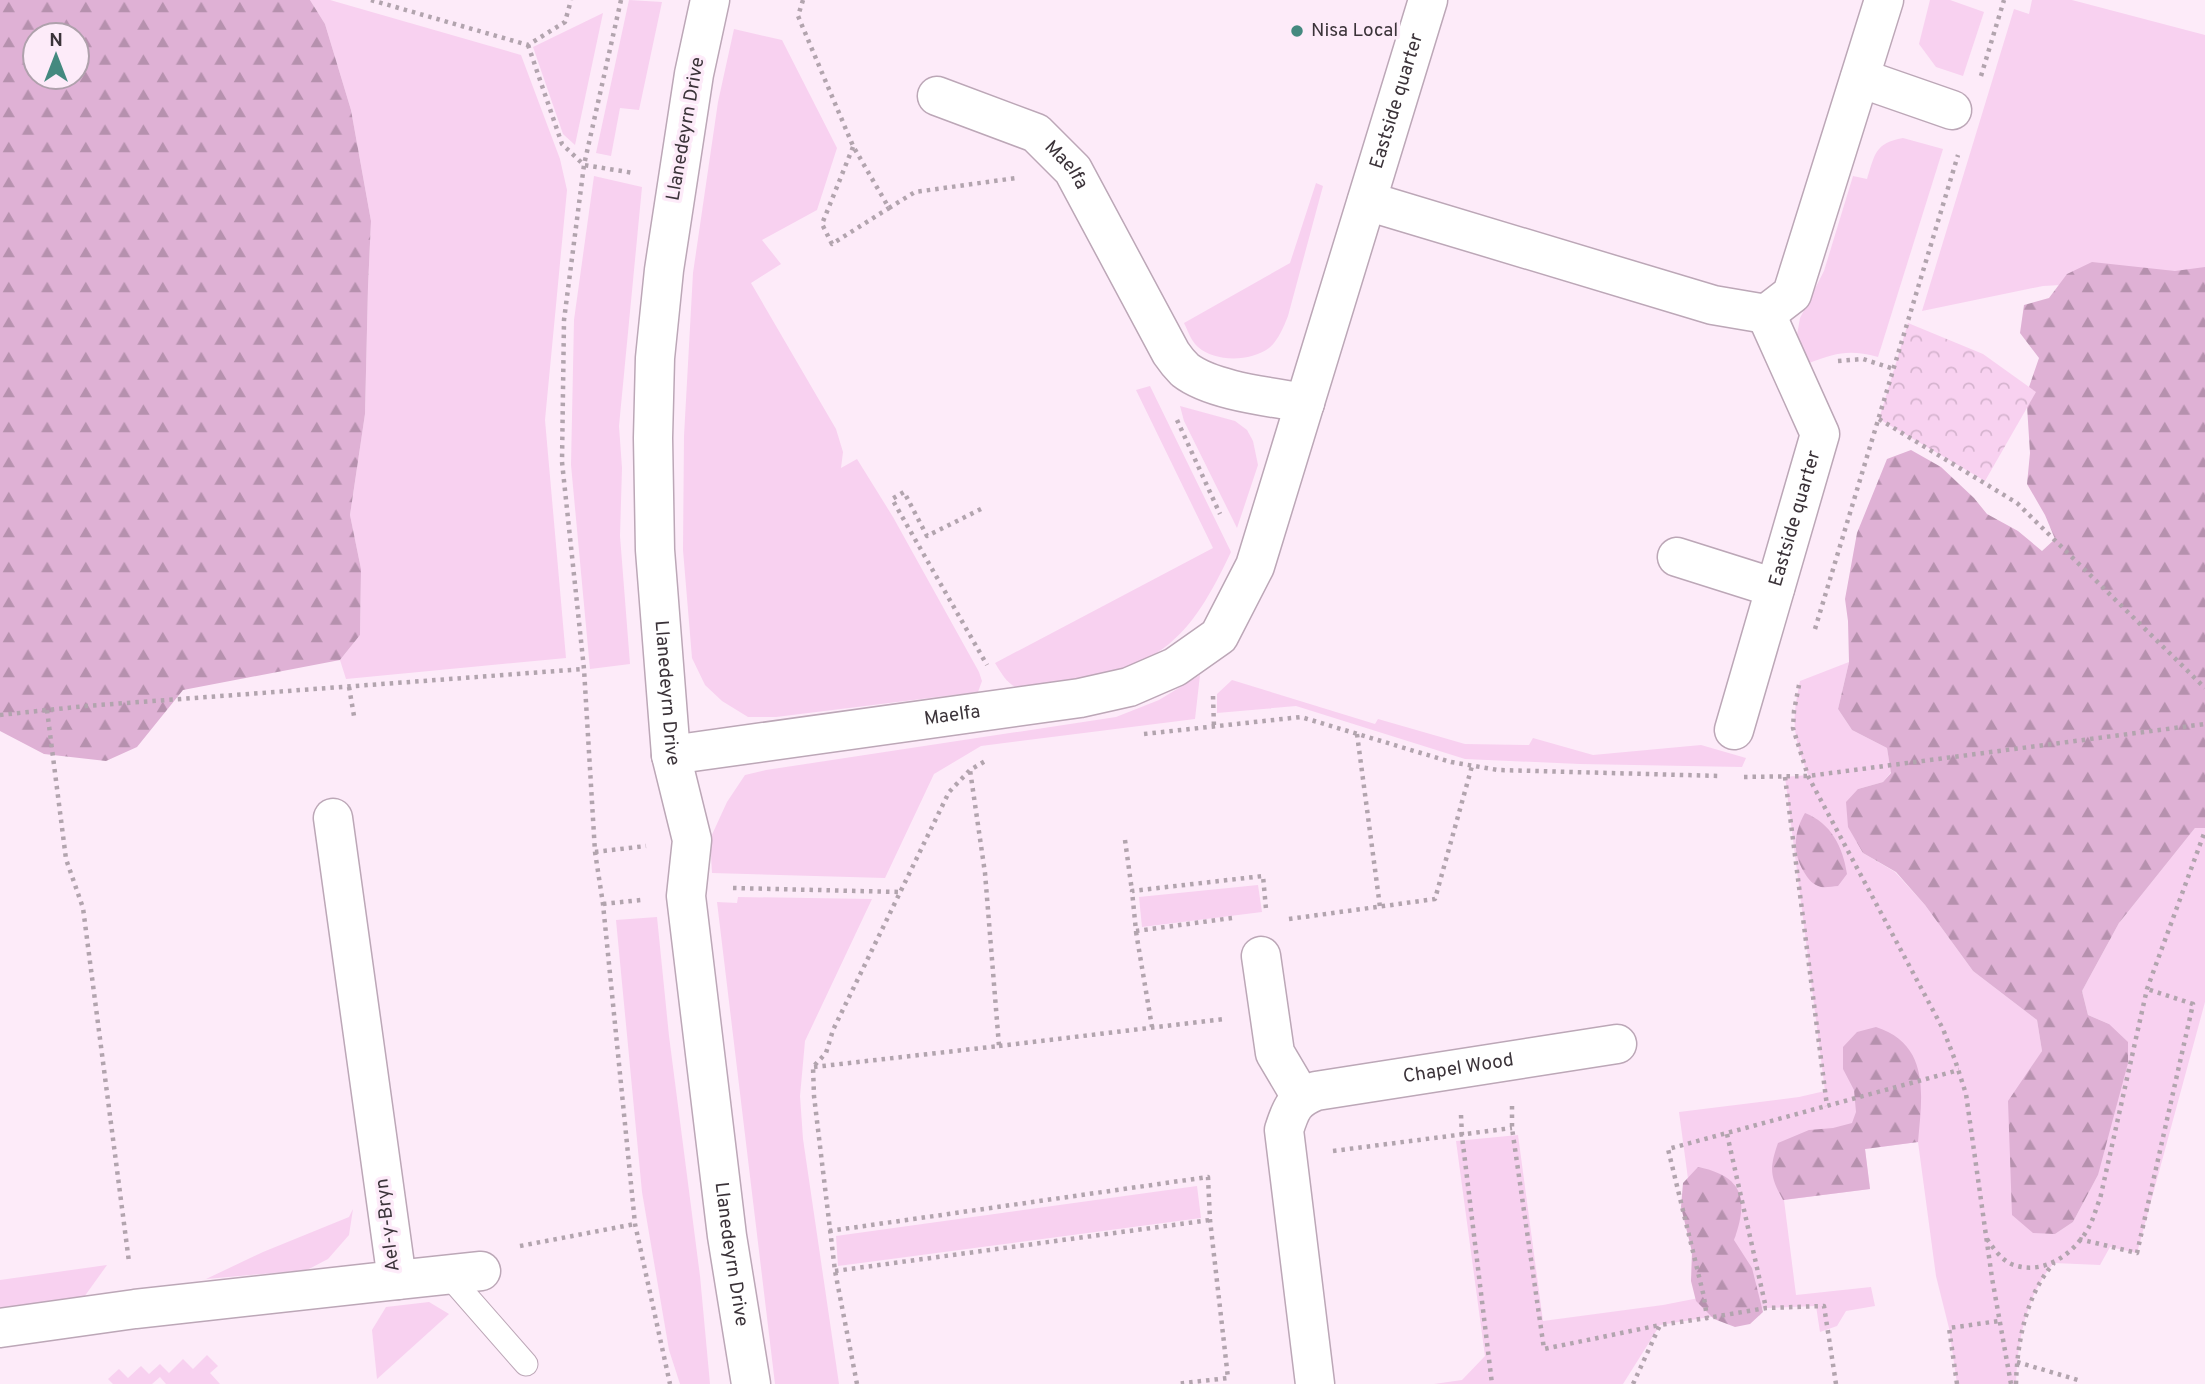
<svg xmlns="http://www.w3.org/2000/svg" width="2205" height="1384" viewBox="0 0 2205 1384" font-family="Overpass,sans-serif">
<defs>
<pattern id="forest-firs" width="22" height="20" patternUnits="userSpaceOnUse" patternTransform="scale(1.75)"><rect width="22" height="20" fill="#dfb1d5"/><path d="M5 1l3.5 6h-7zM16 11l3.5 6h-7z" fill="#b691ae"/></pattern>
<pattern id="park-crowns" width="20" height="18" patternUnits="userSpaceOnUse" patternTransform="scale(1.75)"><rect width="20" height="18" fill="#f8d1f0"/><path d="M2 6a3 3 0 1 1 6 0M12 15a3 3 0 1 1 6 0" fill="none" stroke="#d6b4cf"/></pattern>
</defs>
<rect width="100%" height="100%" fill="#fdebf9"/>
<!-- grass -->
<g fill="#f8d1f0">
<path d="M310,0H330L521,55L560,159L567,190L545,420L566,658L346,679L340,660L360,635L361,569L350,515L365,414L368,287L371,221L351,110L325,24Z"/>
<path d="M629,0L662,2L639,110L620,108L611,156L596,153Z"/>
<path d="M1930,0H1950L1984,12L1963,76L1936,67L1919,44Z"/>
<path d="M2032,0H2072L2205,35V277L2043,286L1922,311L2014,9L2029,14Z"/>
<path d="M603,13L575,145L563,134L533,47Z"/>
<path d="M734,29L782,40L837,148L817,210L762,240L781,264L751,283L836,429L843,452L841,468L857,459L893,517L979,672L982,681L978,692L776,717H748L722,701L705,685L692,658L683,550L684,436L693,273L718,102Z"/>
<path d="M1903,138L1943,149L1878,357C1849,349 1836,353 1809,363L1797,335L1800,318L1824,271L1853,176L1867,179C1875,154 1875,143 1903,138Z"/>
<path d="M594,176L642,187L619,426L622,468L620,536L630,664L590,669L571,465L574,320Z"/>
<path d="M1316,183L1323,186L1288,316C1284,326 1278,341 1269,348C1250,362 1215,362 1198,347C1191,341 1188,331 1184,323L1290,263Z"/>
<path d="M1150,386L1231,552C1215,585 1198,620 1169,644C1135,672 1085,680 1043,685C1035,686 1024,689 1016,687C1007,684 1000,671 995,663L1213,548L1136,390Z"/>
<path d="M1180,406L1235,421L1247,430L1253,441L1258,465L1237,528L1184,421Z"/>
<path d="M1849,662L1838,709L1852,730L1887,748L1891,772L1883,782L1858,789L1863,853L1895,872L1925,905L1973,971L2037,1020L2042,1051L2027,1075L2055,1234L2073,1222L2098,1175L2109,1024L2088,1015L2082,991L2119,923L2195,828H2205V1002L2137,1253L2110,1247L2100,1265L2054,1263C2026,1294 2017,1343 2016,1384H1957L1949,1328L1936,1276L1918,1142L1865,1149L1870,1189L1784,1200L1796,1295L1871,1287L1875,1306L1846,1311L1837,1326L1820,1332L1816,1306L1766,1308L1660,1325L1623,1384H1434L1462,1380L1485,1356L1456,1141L1518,1135L1543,1321L1663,1305L1704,1297L1679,1112L1799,1097L1825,1091L1785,777L1808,775C1793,735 1791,724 1800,681Z"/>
<path d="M1200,675L1195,719L981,746L934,774L885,878L712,873L710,839L727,802L745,775L766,770L1116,717L1159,700Z"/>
<path d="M1232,680L1375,724L1378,719L1465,744L1529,745L1533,738L1593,755L1701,745L1746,758L1742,767L1580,764L1465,759L1296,706L1217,713V694Z"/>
<path d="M1258,885L1262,912L1142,927L1139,897Z"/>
<path d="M738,897L872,899L805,1041L800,1096L803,1139L839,1384H775L717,902L737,903Z"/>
<path d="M657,917L669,1036L700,1276L710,1384H680L669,1350L642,1192L616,920Z"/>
<path d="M1197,1186L1201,1218L838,1266L836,1236Z"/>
<path d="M353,1209L349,1235L328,1259L307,1270L206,1279L263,1252L349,1217Z"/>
<path d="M107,1265L84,1297L0,1308V1280Z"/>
<path d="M429,1302L449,1314L377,1379L372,1330L386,1307Z"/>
<path d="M207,1355L218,1366L210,1373L220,1384H166L160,1377L152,1384H113L108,1379L119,1369L128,1378L141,1366L149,1374L160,1364L169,1373L183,1359L193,1369Z"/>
</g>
<!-- forest -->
<g fill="url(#forest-firs)" fill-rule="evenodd">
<path d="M0,0H310L325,24L351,110L371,221L368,287L365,414L350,515L361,569L360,635L340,660L183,690L137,747L106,761L44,754L0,731ZM35,35H77V77H35Z"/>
<path d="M2092,262L2175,271L2205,267V828H2195L2119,923L2082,991L2088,1015L2109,1024L2128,1042V1063L2098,1175L2073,1222L2055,1234L2033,1233L2012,1215L2008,1101L2042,1051L2037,1020L1973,971L1925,905L1896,872L1863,853L1848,827L1846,802L1858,789L1883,782L1891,773L1887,748L1852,730L1838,709L1849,662L1848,621L1845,599L1857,533L1887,459L1911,450L1941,467L1974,498L1987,514L2018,531L2042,551L2055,539L2045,515L2027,484L2030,453L2027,406L2029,387L2039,358L2020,333L2024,305L2049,298L2067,274Z"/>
<path d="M1805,813C1831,823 1843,847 1847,874L1838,886C1833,886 1826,888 1821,887C1813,885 1808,879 1804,872C1792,852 1794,832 1805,813Z"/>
<path d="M1876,1027C1931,1045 1922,1096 1918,1142L1865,1149L1870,1189L1783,1200C1770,1176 1769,1169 1778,1143L1809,1130L1833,1128L1852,1123L1856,1112L1854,1090L1843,1069V1047L1857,1032Z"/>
<path d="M1698,1167C1743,1176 1749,1199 1734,1240L1752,1268L1763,1312L1750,1324L1735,1327L1714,1319L1696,1301L1691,1281L1692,1252L1681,1207L1683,1183Z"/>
</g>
<!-- park -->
<path fill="url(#park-crowns)" d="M1908,323L1983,354L2036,392L1985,481L1879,419Z"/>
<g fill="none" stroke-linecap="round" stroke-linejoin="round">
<!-- service casing -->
<g stroke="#bca7b7" stroke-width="25">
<path id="service" d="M448,1275L526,1364"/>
</g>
<!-- minor casing -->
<g stroke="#bca7b7" stroke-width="41">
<g id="minor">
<path d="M1860,78L1952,110"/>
<path id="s1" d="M937,96L1036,133L1073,170L1171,353C1175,359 1180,365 1185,370C1212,391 1271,397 1305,403"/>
<path d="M1367,201L1713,305L1766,314L1792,294L1884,0"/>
<path d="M1677,557L1775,588"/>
<path id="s2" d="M1734,730L1820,434L1766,314"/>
<path id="s3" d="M671,755L1080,698L1129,687L1175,667L1219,636L1255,566L1428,0"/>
<path d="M1261,956L1275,1053L1301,1097"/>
<path d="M397,1280L481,1271"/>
<path d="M0,1328L135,1309L397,1280L333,818"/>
<path id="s4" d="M1315,1384L1284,1130C1291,1108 1294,1100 1316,1091L1617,1044"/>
</g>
</g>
<!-- tertiary casing -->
<g stroke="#bca7b7" stroke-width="41">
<g id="tertiary">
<path id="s5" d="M710,0L694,74L664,270L655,358L653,438L655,550L671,755L692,840L686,896L727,1236L751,1384"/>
</g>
</g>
<!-- path -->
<g stroke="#b2a4ae" stroke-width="4.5" stroke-dasharray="3.5 5" stroke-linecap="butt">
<path d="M371,0L528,45L565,22L571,0"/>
<path d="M621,0L584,165L564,320L562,462L584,669L595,852L603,904L635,1224L670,1384"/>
<path d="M803,0L798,16L853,146L889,208L915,192L1016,178"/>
<path d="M528,45L562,144L584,165L634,173"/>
<path d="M1981,76L2004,0"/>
<path d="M853,147L822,224L832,244L889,208"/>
<path d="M1838,361L1863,359L1894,369"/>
<path d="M1879,419L2017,503L2205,688"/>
<path d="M1177,420L1220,514"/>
<path d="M981,509L927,536L904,492L892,499L987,665"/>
<path d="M1815,629L1958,155"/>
<path d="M1799,685L1794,711L1793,728L1808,776L1943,1029L1955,1060L1966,1094L1992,1278L2011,1384"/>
<path d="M349,687L354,716"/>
<path d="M1213,696L1214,727"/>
<path d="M47,710L66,859L83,908L129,1262"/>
<path d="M0,715L86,706L584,669"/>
<path d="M1144,734L1301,717L1451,762L1498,770L1721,776"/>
<path d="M1357,734L1380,907"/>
<path d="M1744,777L1808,776L2205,724"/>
<path d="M1785,777L1827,1106"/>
<path d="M1125,840L1132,891"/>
<path d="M595,852L646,846"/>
<path d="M733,888L900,892"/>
<path d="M603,904L641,900"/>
<path d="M1232,918L1136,931L1132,891L1263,876L1266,909"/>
<path d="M1289,919L1435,899L1472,766"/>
<path d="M1136,932L1152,1027"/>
<path d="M999,1046L1224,1019"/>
<path d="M814,1067L999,1046L985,873L970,770"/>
<path d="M1512,1106V1128L1544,1349L1660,1325"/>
<path d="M1461,1115L1462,1136L1492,1384"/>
<path d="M1727,1134L1766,1308"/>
<path d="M1333,1151L1512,1128"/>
<path d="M829,1231L1208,1177L1210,1220L1228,1378L1176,1384"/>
<path d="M1987,1239C1994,1249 2002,1261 2014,1265C2046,1276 2077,1251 2090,1225C2094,1217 2096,1208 2100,1199L2147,989L2205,831"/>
<path d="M2079,1239L2137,1253L2193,1004L2147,989"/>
<path d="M520,1246L635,1224"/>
<path d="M835,1271L1210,1220"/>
<path d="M2017,1362L2078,1380L2076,1384"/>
<path d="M857,1384L835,1271L814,1096L813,1067L826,1053L833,1030L949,792L970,770L987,760"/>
<path d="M1633,1384L1660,1325L1707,1318"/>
<path d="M1836,1384L1824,1306L1766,1308L1707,1318L1704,1297L1668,1149L1959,1070"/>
<path d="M1957,1384L1949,1328L1999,1321"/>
<path d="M2016,1384C2017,1343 2026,1294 2054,1263"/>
</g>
<!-- service -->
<use href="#service" stroke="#fff" stroke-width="23"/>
<!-- minor -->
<use href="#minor" stroke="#fff" stroke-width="38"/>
<!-- tertiary -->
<use href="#tertiary" stroke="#fff" stroke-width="38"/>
</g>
<!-- markers -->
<circle fill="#44897f" stroke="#fdebf9" stroke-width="2.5" cx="1297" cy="31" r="7"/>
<g text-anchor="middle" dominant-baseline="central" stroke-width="7" stroke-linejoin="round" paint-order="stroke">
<!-- poi labels -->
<g font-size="19" fill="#3b3339" stroke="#fdebf9" text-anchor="start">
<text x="1311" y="31">Nisa Local</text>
</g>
<!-- street labels -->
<g font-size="19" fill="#3b3339" stroke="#fdebf9">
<text stroke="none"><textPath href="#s3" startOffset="1132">Eastside quarter</textPath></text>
<text transform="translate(686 129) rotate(-80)">Llanedeyrn Drive</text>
<text stroke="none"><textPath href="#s1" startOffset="150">Maelfa</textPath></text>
<text stroke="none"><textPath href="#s2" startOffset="220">Eastside quarter</textPath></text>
<text stroke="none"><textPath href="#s5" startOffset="698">Llanedeyrn Drive</textPath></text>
<text stroke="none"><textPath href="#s3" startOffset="284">Maelfa</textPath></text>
<text stroke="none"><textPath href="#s4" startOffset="453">Chapel Wood</textPath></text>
<text transform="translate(388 1225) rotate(-97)">Ael-y-Bryn</text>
<text stroke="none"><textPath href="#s5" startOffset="1265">Llanedeyrn Drive</textPath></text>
</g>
</g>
<!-- north arrow -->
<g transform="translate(56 56)"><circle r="33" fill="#fdebf9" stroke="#afa1ac" stroke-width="2"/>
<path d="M0-5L12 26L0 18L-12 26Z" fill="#44897f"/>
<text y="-10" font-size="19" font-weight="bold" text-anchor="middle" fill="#3b3339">N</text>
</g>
</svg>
